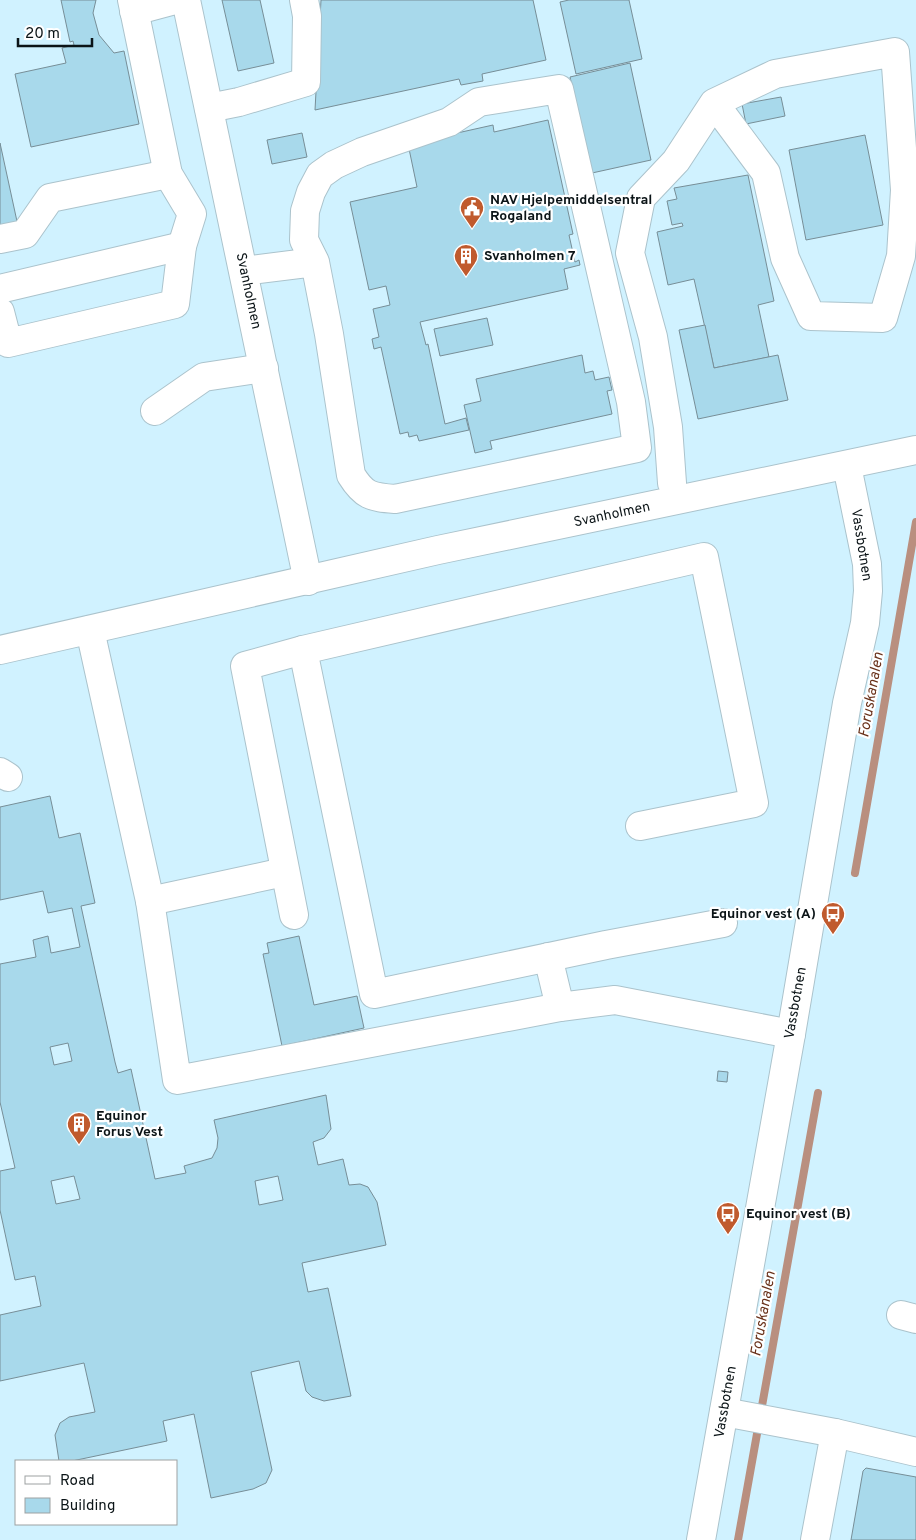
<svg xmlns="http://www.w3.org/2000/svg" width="916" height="1540" viewBox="0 0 916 1540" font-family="Overpass,sans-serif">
<rect width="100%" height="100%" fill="#e9f8fd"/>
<!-- built -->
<path fill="#d0f2ff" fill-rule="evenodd" d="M0,0H916V1540H0ZM16,1461H176V1524H16Z"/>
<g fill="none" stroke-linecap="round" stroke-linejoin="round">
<!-- stream -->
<g stroke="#b98f7f" stroke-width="8">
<path d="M855,873L916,522"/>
<path d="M738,1540L818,1093"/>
</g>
</g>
<!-- building -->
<g fill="#a8d9eb" stroke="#778e97" fill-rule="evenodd">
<path d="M61,0H96L93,13L99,35L114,53L124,51L139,124L31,147L15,74L66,63L62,48L74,45L73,41L70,42Z"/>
<path d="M222,0H260L274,63L238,71Z"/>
<path d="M321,0H533L546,60L482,74L483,81L461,85L459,79L315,110Z"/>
<path d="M569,0H629L642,59L576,74L560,2Z"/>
<path d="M630,63L651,160L592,173L570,77Z"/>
<path d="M781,97L785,116L746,124L742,104Z"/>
<path d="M548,120L573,234L569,235L575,262L579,260L580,265L564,269L568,289L420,322L426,345L428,344L445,424L466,418L469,430L419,441L417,435L409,437L408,432L400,434L381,347L374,349L372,339L379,337L373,309L390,305L386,286L369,290L350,202L417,187L408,144L493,125L494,132Z"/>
<path d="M302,133L307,157L272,164L267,140Z"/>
<path d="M865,135L883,225L806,240L789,150Z"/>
<path d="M0,143L18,226L0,230Z"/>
<path d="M748,175L774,301L758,305L769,357L714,368L694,279L668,285L657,232L683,226L682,223L672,225L667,201L677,199L674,188Z"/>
<path d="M487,318L493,345L440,356L434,329Z"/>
<path d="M705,325L714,368L778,355L788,400L698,419L679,330Z"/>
<path d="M582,355L585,373L593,371L595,380L609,377L612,390L607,391L612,414L490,441L492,449L475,453L464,405L481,401L476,379Z"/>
<path d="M50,796L59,838L80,833L95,903L81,906L115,1062L118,1073L131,1069L155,1179L186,1173L184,1166L212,1158L217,1148L218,1138L214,1120L326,1095L331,1129L324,1138L313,1142L318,1165L343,1159L349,1185L360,1184L368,1187L377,1202L386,1245L302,1263L308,1292L328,1288L351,1396L324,1401L312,1397L306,1391L299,1361L251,1372L272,1470L266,1483L253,1489L211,1498L194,1414L163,1421L167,1441L72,1461H59L55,1435L60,1423L69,1417L95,1412L84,1363L0,1381V1315L41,1306L35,1276L15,1280L0,1210V1171L15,1168L0,1102V964L36,957L33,940L48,936L51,953L80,947L72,908L48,913L43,891L0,900V807ZM68,1043L72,1061L54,1065L50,1047ZM74,1176L80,1199L56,1204L51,1181ZM278,1176L283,1200L259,1205L255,1181Z"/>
<path d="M299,936L314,1005L357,996L364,1028L282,1046L263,954L269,953L267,943Z"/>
<path d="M718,1071L728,1072L727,1082L717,1081Z"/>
<path d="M866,1468L916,1477V1540H851L863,1471Z"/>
</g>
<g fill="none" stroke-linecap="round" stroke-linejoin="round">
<!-- minor casing -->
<g stroke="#abc3cc" stroke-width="30">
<g id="minor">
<path d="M186,0L308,581"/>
<path d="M134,11L175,0"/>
<path d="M209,108L239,102L306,82L307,16L304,0"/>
<path d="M0,239L25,234L50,198L168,174"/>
<path d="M244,271L315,262L329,334L351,475C364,496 371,497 395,499L637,448L631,402L559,89L479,102L449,122L362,152L334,165L320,175L311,192L305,211L304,240L315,262"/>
<path d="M0,289L182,246"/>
<path d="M0,312L8,343L175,304L182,246L192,214L168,174L132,0"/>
<path d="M155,411L204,377L264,368"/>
<path d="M672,483L668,427L653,337L630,253L641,198L676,161L714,103L775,74L895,52L905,190L901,256L883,318L811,316L785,258L766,173L714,103"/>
<path d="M90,630L150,901L177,1080L560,1007L615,1000L791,1034"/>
<path d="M0,650L438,550L916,450"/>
<path d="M303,650L374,994L606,945L723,923"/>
<path d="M0,772L8,777"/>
<path d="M150,901L284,872"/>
<path d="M294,915L245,666L303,650L704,557L754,803L640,826"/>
<path d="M548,957L560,1007"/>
<path d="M901,1315L916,1319"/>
<path d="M724,1412L835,1433L916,1452"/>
<path d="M701,1540L791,1034L847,703L865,623L868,591L867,564L847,466"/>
<path d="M815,1540L835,1433"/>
</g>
</g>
<!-- minor -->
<use href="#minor" stroke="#fff" stroke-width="28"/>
</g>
<!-- icons -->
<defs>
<g id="civic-pin" transform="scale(1.25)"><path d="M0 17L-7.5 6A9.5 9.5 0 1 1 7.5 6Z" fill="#c05a2d" stroke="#fff"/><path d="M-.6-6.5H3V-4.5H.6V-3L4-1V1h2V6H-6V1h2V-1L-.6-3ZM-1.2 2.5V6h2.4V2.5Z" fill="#fff"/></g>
<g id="building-pin" transform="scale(1.25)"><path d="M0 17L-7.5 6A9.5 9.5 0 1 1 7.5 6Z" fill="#c05a2d" stroke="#fff"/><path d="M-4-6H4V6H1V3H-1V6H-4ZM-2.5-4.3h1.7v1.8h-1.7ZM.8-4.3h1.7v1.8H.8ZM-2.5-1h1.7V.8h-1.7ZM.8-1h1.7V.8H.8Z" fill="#fff"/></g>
<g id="bus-pin" transform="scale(1.25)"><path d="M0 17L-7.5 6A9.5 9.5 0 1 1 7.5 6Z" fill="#c05a2d" stroke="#fff"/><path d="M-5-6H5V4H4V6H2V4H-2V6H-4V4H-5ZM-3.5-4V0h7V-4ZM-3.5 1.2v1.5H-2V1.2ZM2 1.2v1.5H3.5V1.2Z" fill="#fff"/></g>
</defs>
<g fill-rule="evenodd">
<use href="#civic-pin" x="472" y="208"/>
<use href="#building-pin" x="466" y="256"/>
<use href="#bus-pin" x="833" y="914"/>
<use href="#building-pin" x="79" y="1124"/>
<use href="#bus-pin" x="728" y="1214"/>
</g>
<g text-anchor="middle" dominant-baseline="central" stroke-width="4.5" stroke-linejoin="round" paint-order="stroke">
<!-- poi labels -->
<g font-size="14" font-weight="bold" fill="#0b1417" stroke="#fff" text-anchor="start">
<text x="490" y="200">NAV Hjelpemiddelsentral<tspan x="490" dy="16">Rogaland</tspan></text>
<text x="484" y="256">Svanholmen 7</text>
<text x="816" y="914" text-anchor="end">Equinor vest (A)</text>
<text x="96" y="1116">Equinor<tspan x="96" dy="16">Forus Vest</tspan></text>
<text x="746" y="1214">Equinor vest (B)</text>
</g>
<!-- street labels -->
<g font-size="14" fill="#0b1417" stroke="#fff">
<text transform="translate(248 291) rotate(78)">Svanholmen</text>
<text transform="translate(612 515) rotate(-12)">Svanholmen</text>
<text transform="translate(861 545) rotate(81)">Vassbotnen</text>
<text transform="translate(796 1003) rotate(-80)">Vassbotnen</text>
<text transform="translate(726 1402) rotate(-80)">Vassbotnen</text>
</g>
<!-- water labels -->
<g font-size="15" font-style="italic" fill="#69321b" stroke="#fff">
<text transform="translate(872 695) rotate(-80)">Foruskanalen</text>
<text transform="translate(764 1314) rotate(-80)">Foruskanalen</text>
</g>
</g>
<!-- legend -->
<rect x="15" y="1460" width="162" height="65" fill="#ffffff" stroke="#9da1a2"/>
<rect x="25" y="1476" width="25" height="8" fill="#ffffff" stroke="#9da1a2"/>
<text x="60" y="1485" font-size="15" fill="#0b1417">Road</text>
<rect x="25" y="1498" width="25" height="15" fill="#a8d9eb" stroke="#9da1a2"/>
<text x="60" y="1510" font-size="15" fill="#0b1417">Building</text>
<!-- scale -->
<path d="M18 38v8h74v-8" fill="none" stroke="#0b1417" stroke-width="2.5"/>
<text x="25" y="38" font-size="15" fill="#0b1417" stroke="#ffffff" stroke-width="4" paint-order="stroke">20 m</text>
</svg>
